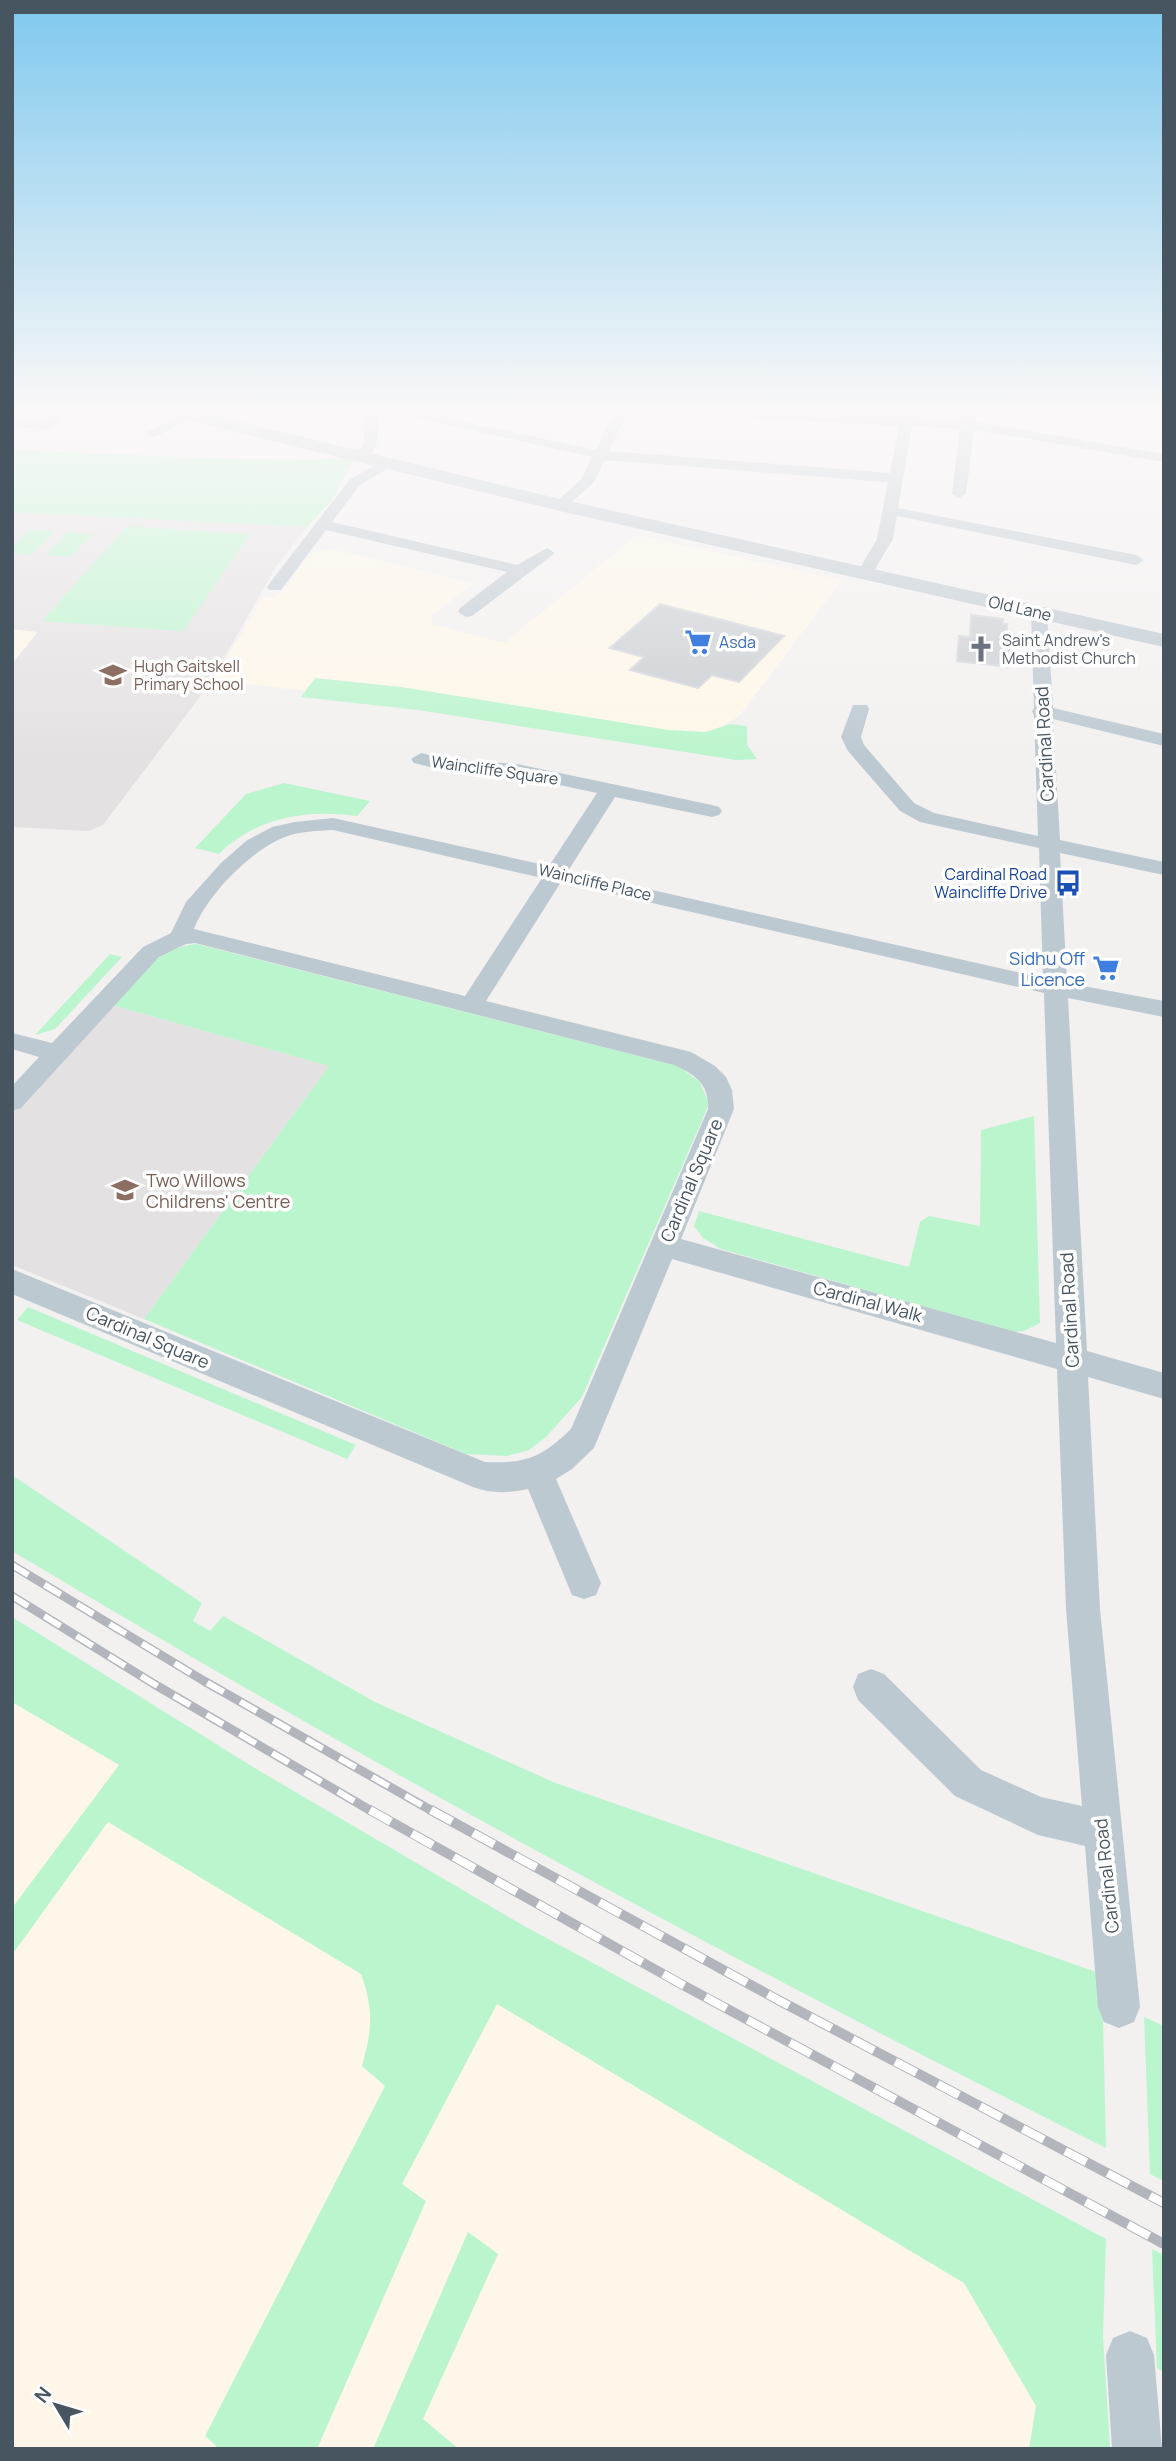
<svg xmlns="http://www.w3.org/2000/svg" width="1176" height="2461" viewBox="0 0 1176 2461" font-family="Manrope,sans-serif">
<rect width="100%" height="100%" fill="#f3f0f0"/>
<!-- commercial -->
<g fill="#fef7e9">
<path d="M637,535L842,580L739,716L719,729L706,732L668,730L401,687L316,678L305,691L214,680L264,596L272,598L285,588L309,555L314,552L330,549L345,552L473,584L431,616L432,624L504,643Z"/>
<path d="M12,629L39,631L12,664Z"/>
<path d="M12,1702L306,1873L496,2003L964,2283L1036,2406L1029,2449H12Z"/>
</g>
<!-- education -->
<g fill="#e4e1e2">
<path d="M12,512L307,527L276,567L208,686L103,825L89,831L12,827V664L38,632L12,629Z"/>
<path d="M112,1005L329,1066L144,1319L12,1265V1114Z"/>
</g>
<!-- green -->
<g fill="#bbf5ce">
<path d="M12,450L205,458L312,460L355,456L333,499L307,527L12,512Z"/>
<path d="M127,526L250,534L183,631L42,621Z"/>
<path d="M30,529L55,531L31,555L12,553V547Z"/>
<path d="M68,532L93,534L70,557L46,555Z"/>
<path d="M315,678L401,687L668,730L706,732L730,724L747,726V745L757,759L736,760L418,710L301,697Z"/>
<path d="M284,783L370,801L357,816C307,809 256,817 219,854L195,848L246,794Z"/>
<path d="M197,944L678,1066L700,1082L709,1104L582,1397L546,1437L529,1450L507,1456L466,1454L144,1319L329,1066L112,1005C138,977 156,948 197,944Z"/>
<path d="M110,954L122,957L55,1029L35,1035Z"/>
<path d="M1034,1116L1040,1323L1024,1331L1014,1332L721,1249L703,1238L694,1226L699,1211L909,1267L920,1222L929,1216L980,1226L981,1130Z"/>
<path d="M28,1307L356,1445L347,1459L17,1320Z"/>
<path d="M12,1475L202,1603L193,1621L210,1631L223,1616L375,1702L553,1782L1102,1974L1106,2148C734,1962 369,1765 12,1551Z"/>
<path d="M12,1617L258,1770L526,1927L1106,2239L1103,2337L1110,2449H1029L1036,2406L964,2283L497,2004L402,2184L426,2201L317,2449H219L205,2436L385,2086L362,2066C372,2030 374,2010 361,1974L108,1822L12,1955V1908L119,1765L12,1702Z"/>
<path d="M1144,2017L1164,2026V2181L1150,2174Z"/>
<path d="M468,2232L498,2254L423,2419L459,2449H373Z"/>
<path d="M1152,2249L1164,2255V2372L1157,2368Z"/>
</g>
<!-- building -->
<g fill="#caced3" stroke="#d4d7dd" stroke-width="2">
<path d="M660,604L784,636L739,682L712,675L698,688L630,670L644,657L610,648Z"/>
<path d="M971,615L1003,619V624H1007V644H1012L1010,667L957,661L959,636L970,637Z"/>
</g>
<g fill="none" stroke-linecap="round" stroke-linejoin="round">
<!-- minor -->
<g fill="#bdc9d1" fill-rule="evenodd">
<path d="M60,413H78L45,429L12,427V419L43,421Z"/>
<path d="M184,413H194L196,416L157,436L152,437L145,433Z"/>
<path d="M365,413H379C378,432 381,453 360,461L353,457L364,444Z"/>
<path d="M395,413H422L596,450L614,413H627L609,451L890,473L899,426L731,417L725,413H819L900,418L901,413H915L914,418L961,421L962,413H976L975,422L1164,454V462L974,430L966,494L959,498L952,494L960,429L912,426L898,508L1136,555L1144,560L1136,565L897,516L893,539L871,576L865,578L857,573L877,539L888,482L605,460L593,483L565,508L560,509L553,505L582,478L592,457Z"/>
<path d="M385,460L390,461V467L360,485L332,522L517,565L547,548L555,553L472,616L466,617L458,612L460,608L507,572L326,530L281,590H269L267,587L269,584L350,479Z"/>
<path d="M1039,607L1047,612L1053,708L1164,734V746L1053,719L1060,840L1164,862V875L1060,853L1067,983L1164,1001V1017L1068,998L1087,1351L1164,1373V1399L1088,1377L1100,1609L1140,2007L1134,2022L1119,2028L1104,2022L1098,2007L1085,1846L1038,1835L955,1796L858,1700L853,1687L858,1674L871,1669L884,1674L981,1770L1041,1797L1082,1806L1066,1609L1057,1369L672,1259L594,1448L572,1469L556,1479L601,1583L596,1595L584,1599L572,1595L528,1489C509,1493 491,1494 473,1487L12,1294V1269L485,1462C526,1464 542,1457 571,1429L708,1109C709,1084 696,1075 674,1065L195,943L186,944L159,957L21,1108L12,1111V1086L39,1057L12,1049V1033L52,1043L143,947L171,933L186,902L221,863L246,841L272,827L295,822L333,818L549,866L597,793L517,776L446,771L414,763L411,759L421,753L446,759L517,764L712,805L719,807L722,811L719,815L712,817L615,797L568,871L1043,978L1039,848L920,822L900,811L848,751L841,737L853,705H867L869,709L861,737L864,745L914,803L934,813L1038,836L1034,715L1032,711L1034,708L1031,612ZM333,830L542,878L465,996L194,929C207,895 251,850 285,837C300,831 317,831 333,830ZM561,882L1044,993L1056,1343L681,1239L734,1109L732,1090L726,1077L715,1066L691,1052L486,1001Z"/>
<path d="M1130,2331L1147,2338L1154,2355L1162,2449H1112L1106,2355L1113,2338Z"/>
</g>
<!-- tertiary -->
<path fill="#bdc9d1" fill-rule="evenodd" d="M172,413H203L560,499L1164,634V647L560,511L174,417Z"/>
<!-- rail-far1 casing -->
<g stroke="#b2b6bc" stroke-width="9">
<g id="rail-far1">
<path d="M12,1565L204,1681L434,1812"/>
<path d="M12,1596L154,1684L373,1812"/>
</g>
</g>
<!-- rail casing -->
<g stroke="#b2b6bc" stroke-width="10">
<g id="rail">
<path d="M370,1810L681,1984L1164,2244"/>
<path d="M431,1810L780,2001L1164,2203"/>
</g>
</g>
<!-- rail-far1 -->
<use href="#rail-far1" stroke="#fff" stroke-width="6" stroke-dasharray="19" stroke-linecap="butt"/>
<!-- rail -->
<use href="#rail" stroke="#fff" stroke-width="8" stroke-dasharray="24" stroke-linecap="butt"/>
</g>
<!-- sky -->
<linearGradient id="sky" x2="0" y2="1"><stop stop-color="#7fc8ee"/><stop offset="0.54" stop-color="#faf8f8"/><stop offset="1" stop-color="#faf8f8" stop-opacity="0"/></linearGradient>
<rect width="1176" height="758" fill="url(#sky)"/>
<!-- icons -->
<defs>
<g id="supermarket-bare" transform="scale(2.1)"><path d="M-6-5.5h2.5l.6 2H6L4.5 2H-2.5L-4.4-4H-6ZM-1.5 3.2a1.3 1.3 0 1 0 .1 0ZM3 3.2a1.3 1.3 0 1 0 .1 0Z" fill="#3f7fe0" stroke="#fff" stroke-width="2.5" paint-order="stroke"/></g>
<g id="church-bare" transform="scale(2.1)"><path d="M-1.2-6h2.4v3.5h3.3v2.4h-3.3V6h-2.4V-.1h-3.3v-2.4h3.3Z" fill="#6b7280" stroke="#fff" stroke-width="2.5" paint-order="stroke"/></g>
<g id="school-bare" transform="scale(2.1)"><path d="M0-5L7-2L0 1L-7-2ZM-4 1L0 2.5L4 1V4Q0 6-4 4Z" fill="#8d6e63" stroke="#fff" stroke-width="2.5" paint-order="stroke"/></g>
<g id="bus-bare" transform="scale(2.1)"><path d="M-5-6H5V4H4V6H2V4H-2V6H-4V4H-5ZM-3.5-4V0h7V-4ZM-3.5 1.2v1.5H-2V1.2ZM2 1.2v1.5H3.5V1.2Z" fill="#1a4fb4" stroke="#fff" stroke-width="2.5" paint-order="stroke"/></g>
</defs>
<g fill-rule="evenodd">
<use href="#supermarket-bare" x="698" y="642"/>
<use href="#church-bare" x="981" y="649"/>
<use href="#school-bare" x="113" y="675"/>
<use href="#bus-bare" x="1068" y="883"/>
<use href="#supermarket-bare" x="1106" y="968"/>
<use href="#school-bare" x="125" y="1190"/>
</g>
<g text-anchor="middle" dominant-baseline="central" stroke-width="7" stroke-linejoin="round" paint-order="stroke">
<!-- far-street labels -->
<g font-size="16" fill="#465560" stroke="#fff">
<text transform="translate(1020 608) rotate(13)">Old Lane</text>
<text transform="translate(495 770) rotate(8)">Waincliffe Square</text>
<text transform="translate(595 882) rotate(13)">Waincliffe Place</text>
</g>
<!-- far-worship labels -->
<g font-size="16" fill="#5b616d" stroke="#fff" text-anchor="start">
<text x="1002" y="640">Saint Andrew's<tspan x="1002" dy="18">Methodist Church</tspan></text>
</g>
<!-- far-shop labels -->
<g font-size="16" fill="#366cbe" stroke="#fff" text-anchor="start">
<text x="719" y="642">Asda</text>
</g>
<!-- far-education labels -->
<g font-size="16" fill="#785e54" stroke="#fff" text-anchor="start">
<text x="134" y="666">Hugh Gaitskell<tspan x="134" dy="18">Primary School</tspan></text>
</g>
<!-- far-transit labels -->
<g font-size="16" fill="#164399" stroke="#fff" text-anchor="end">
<text x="1047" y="874">Cardinal Road<tspan x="1047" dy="18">Waincliffe Drive</tspan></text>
</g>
<!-- street labels -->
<g font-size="18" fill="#465560" stroke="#fff">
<text transform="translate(1044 744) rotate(-93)">Cardinal Road</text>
<text transform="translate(691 1180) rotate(-67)">Cardinal Square</text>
<text transform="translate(868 1301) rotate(15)">Cardinal Walk</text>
<text transform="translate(1069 1310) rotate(-93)">Cardinal Road</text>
<text transform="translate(148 1337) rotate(23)">Cardinal Square</text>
<text transform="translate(1106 1876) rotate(-96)">Cardinal Road</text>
</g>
<!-- shop labels -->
<g font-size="18" fill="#366cbe" stroke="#fff" text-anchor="end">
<text x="1085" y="958">Sidhu Off<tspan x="1085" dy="21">Licence</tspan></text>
</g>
<!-- education labels -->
<g font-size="18" fill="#785e54" stroke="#fff" text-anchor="start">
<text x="146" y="1180">Two Willows<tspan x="146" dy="21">Childrens' Centre</tspan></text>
</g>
</g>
<!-- border -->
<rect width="1176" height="2461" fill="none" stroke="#465560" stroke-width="28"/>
<!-- north arrow -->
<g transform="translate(56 2405) rotate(308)" stroke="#ffffff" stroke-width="5" paint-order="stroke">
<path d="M0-5L12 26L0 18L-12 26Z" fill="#465560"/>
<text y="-10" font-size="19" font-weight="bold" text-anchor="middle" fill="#465560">N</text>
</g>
</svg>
